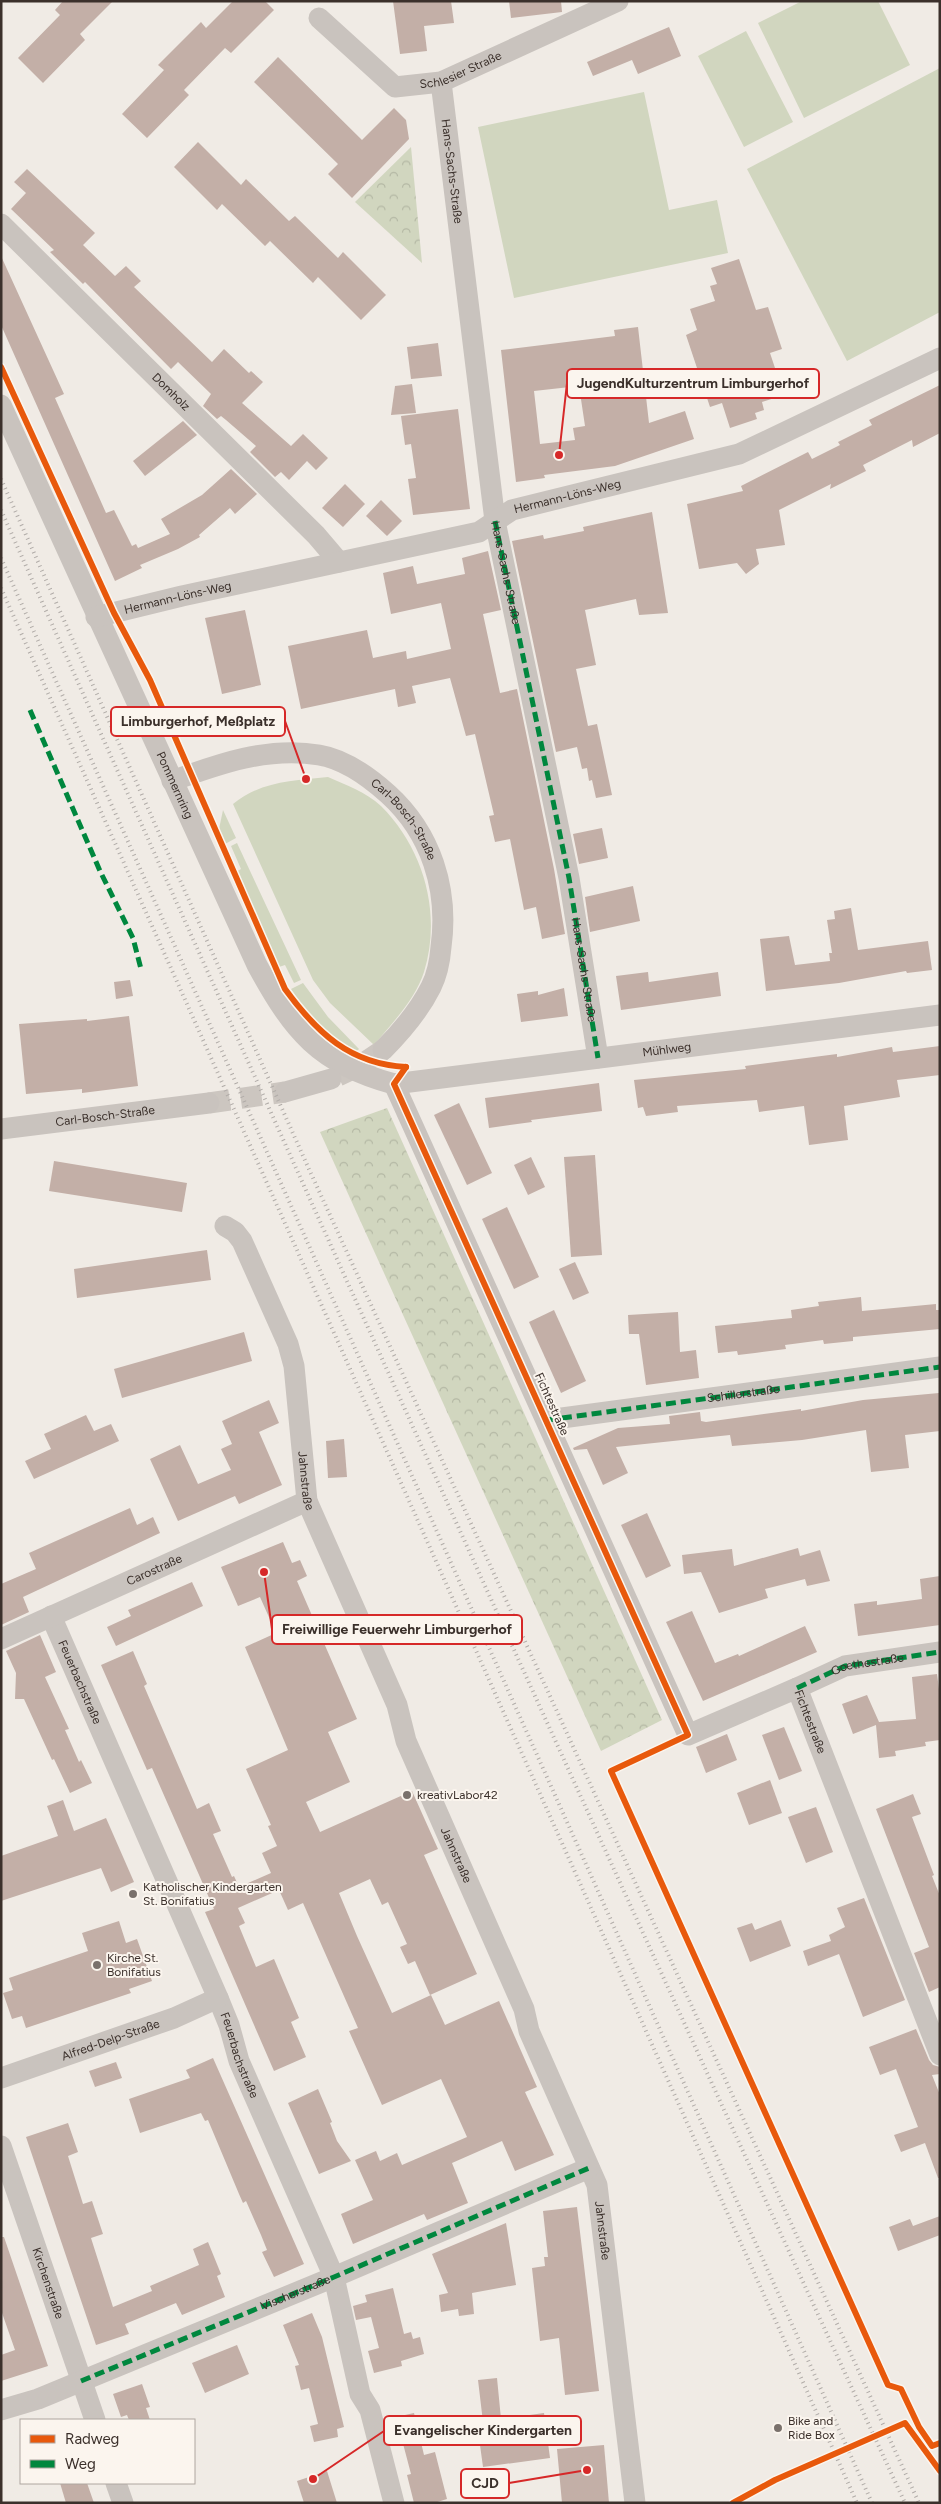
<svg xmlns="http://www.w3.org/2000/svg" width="941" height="2504" viewBox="0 0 941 2504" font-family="Figtree,sans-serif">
<defs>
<pattern id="park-crowns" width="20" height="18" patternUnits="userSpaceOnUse" patternTransform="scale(1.25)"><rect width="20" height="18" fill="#d1d6bf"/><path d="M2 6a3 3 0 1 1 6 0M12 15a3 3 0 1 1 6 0" fill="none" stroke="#b4b8a4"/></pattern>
</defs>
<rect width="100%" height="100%" fill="#f0ebe5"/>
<!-- green -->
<g fill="#d1d6bf">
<path d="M802,1H878L910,65L804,118L758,23Z"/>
<path d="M746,31L793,122L744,147L698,56Z"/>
<path d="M940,68V312L847,361L747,169Z"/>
<path d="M644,92L669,210L717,200L728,253L514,298L478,127Z"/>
<path d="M328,777C346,785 366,792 381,806C424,849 442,914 424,972C415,1000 392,1023 374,1045L330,1003L313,980L233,804C261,781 292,781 328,777Z"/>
<path d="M223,810L236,838L225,844L219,829Z"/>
<path d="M237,843L301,980L294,983L285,965L279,967L236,872L241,869L231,846Z"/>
<path d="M303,983L328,1017L359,1049L357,1051C326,1035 311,1019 291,989Z"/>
</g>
<!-- park -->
<g fill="url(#park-crowns)">
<path d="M411,147L422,263L355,202Z"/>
<path d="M387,1108L662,1720L601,1751L320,1132Z"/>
</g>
<!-- building -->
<g fill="#c3afa7" fill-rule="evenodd">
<path d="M63,1H113L80,34L85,40L43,83L18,58L60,15L55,10Z"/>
<path d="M233,1H265L274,10L231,53L225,48L184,90L189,95L147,138L122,114L164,70L158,65L201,22L206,28Z"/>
<path d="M393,1H451L454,23L424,26L427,51L400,54Z"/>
<path d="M509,1H561L562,12L511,18Z"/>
<path d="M669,27L681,56L638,74L632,60L593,76L587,62Z"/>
<path d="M278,57L362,140L394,108L406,120L409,139L352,198L328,174L338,164L254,82Z"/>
<path d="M198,142L241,185L246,179L289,221L295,216L338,258L343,252L386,295L361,320L318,277L313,283L270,241L265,246L222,204L217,210L174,167Z"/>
<path d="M27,169L95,233L83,245L115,276L126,266L141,281L134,287L212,362L224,349L249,373L251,371L263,382L242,403L291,446L303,434L328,458L316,470L307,461L289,480L281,472L275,477L250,452L256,446L226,420L221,416L217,419L203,406L211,394L178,362L171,369L85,282L83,284L50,252L54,250L11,209L26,193L14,182Z"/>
<path d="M1,256L64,394L55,398L106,513L114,510L132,546L136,544L138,548L170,534L161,519L202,495L231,469L257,494L235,514L230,508L199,535L200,537L178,549L140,565L142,568L115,581L1,325Z"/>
<path d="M739,259L756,310L768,307L782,349L770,353L784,395L762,402L764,410L755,413L757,419L730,428L722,403L710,407L686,335L697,330L690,309L715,301L710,286L717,284L711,268Z"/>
<path d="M638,327L649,423L685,411L694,439L615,466L544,475L545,478L516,482L501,350L615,336L614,330ZM579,386L585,426L573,428L575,440L540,444L534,391Z"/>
<path d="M438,343L442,376L411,379L407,347Z"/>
<path d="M412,384L416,413L391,415L395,386Z"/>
<path d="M940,385V433L913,447L912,440L863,465L866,471L830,489L831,484L779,510L785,545L756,549L759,564L746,574L737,563L699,569L687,504L743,491L741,486L808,452L812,459L840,445L838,442L872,425L869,420Z"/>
<path d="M458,409L470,509L413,515L408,479L416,478L411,444L405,445L401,416Z"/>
<path d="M183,421L197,435L145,476L133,461Z"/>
<path d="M345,484L365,504L343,527L322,508Z"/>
<path d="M381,500L402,521L387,536L366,516Z"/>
<path d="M652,512L668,613L639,615L636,599L585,610L596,665L576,669L588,726L597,724L612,795L596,798L592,780L589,781L587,768L582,769L577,747L556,752L512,541L543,535L544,539L584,531L583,527Z"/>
<path d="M488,551L501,610L483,614L500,693L517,689L554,869L565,934L542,939L536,907L524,910L510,839L495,842L489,816L494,815L475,734L466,736L450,678L412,686L416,703L398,707L395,689L301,709L288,646L367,630L373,658L406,651L407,659L451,649L441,603L391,614L383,573L413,566L417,584L465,574L462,558Z"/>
<path d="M245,610L261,685L222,694L205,618Z"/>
<path d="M602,828L608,858L579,864L573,834Z"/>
<path d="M633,886L640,921L590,932L585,897Z"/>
<path d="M851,908L858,950L928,941L932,970L907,973L906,971L839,983L766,991L760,939L789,936L795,965L830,961L829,953H832L827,920L835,919L834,911Z"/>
<path d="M648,972L649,982L718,972L721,996L621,1010L616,976Z"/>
<path d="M130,980L133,996L116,999L114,982Z"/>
<path d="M564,988L568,1016L521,1022L517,994L538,991V995Z"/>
<path d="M129,1016L138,1086L82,1093V1089L26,1094L19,1024L87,1019V1021Z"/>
<path d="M940,1046V1075L897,1080L900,1097L844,1106L848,1140L809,1145L804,1106L759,1112L757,1100L677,1106L678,1112L646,1116L643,1107L638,1108L634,1080L746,1069L745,1066L837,1054V1057L892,1047L893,1052Z"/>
<path d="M599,1083L602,1111L531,1120L532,1122L489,1128L485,1098Z"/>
<path d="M459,1103L492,1173L467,1185L434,1115Z"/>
<path d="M595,1155L602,1255L571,1257L564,1157Z"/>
<path d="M531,1157L545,1187L528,1195L514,1165Z"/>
<path d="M54,1161L187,1183L182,1212L49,1191Z"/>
<path d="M507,1207L539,1277L514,1289L482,1219Z"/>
<path d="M207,1250L211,1280L77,1298L74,1269Z"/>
<path d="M575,1262L589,1293L573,1300L559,1269Z"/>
<path d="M861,1297L862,1311L936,1304V1310H940V1329L853,1337V1341L824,1344L823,1340L785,1345L786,1349L755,1353L738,1355L737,1351L718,1353L715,1326L792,1318L791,1310L819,1306L818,1302Z"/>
<path d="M554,1310L586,1381L561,1393L529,1322Z"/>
<path d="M678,1312L680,1352L696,1350L699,1378L646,1385L639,1334H629L628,1315Z"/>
<path d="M244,1332L252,1361L122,1398L114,1369Z"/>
<path d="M939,1393L940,1431L905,1435L909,1468L871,1472L866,1430L802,1440L732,1446L730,1435L616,1447L628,1473L603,1485L587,1449L574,1450L573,1448L618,1428L670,1424L669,1416L700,1412L701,1421L706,1422L801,1409V1411L863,1400Z"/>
<path d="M269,1400L279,1423L259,1432L282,1485L239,1504L235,1496L178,1521L150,1459L180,1445L198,1484L231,1470L221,1449L232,1444L222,1421Z"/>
<path d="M86,1415L94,1431L111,1424L119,1441L34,1479L25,1461L51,1449L44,1434Z"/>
<path d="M344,1439L347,1477L328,1478L326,1441Z"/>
<path d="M130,1508L137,1525L153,1517L160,1533L23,1597L29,1612L1,1625V1584L36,1569L29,1553Z"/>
<path d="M647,1513L671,1566L646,1578L621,1525Z"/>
<path d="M283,1542L292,1563L300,1560L307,1576L297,1581L357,1719L328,1732L350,1782L306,1802L320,1832L412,1791L438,1849L424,1855L477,1974L430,1995L415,1961L408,1964L400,1947L407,1944L388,1902L382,1905L370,1879L339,1893L357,1936L392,2013L431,1995L445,2025L499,2001L537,2087L525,2092L554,2155L515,2171L502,2141L452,2163L468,2203L427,2220L424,2214L353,2244L341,2214L373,2200L355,2160L376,2151L380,2161L397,2153L402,2165L467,2137L441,2079L382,2105L349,2031L358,2028L303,1903L288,1910L279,1890L238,1908L245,1923L239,1926L256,1967L274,1959L299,2018L291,2022L306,2057L274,2071L205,1912L214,1909L152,1768L147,1770L101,1665L133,1651L147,1684L144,1686L197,1809L209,1803L221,1831L213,1834L232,1877L234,1876L239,1887L271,1873L262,1853L277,1846L268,1826L271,1825L246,1769L288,1750L245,1647L276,1633L260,1597L238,1606L221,1567Z"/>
<path d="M798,1548L800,1556L820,1550L830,1581L807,1586L805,1579L765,1589L768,1598L719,1613L701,1572L684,1574L682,1555L732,1549L734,1566Z"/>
<path d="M940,1576V1625L858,1636L854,1604L877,1601V1605L922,1599L920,1579Z"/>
<path d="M192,1582L203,1606L116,1646L107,1627L131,1616L128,1610Z"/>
<path d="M692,1611L715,1663L738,1654L739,1656L805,1626L817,1652L703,1701L666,1622Z"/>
<path d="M40,1635L56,1672L45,1677L69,1729L65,1730L79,1762L81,1760L92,1783L70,1793L54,1759L52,1760L24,1699H15L16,1673L6,1651Z"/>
<path d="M937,1674L940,1697V1740L925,1742L926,1746L895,1751L896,1756L879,1758L876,1725L853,1734L842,1704L867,1695L879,1722L916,1719L912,1677Z"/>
<path d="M784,1727L802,1771L779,1780L762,1735Z"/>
<path d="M727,1734L737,1760L706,1773L696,1747Z"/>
<path d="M770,1780L782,1813L749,1825L737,1793Z"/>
<path d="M913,1794L921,1814L912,1817L934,1875L932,1876L940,1896V1987L929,1992L914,1953L929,1947L876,1809Z"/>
<path d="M63,1800L74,1831L106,1818L134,1882L111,1892L101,1868L1,1901V1856L58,1836L47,1806Z"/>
<path d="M816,1807L833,1852L806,1863L788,1817Z"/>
<path d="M864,1898L905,2000L863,2017L839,1954L808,1966L803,1951L831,1941L829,1935L845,1927L837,1908Z"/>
<path d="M781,1920L791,1946L750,1962L737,1928L752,1923L755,1930Z"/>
<path d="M119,1921L126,1943L137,1939L152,1981L129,1989L131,1993L26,2028L22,2016L12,2019L3,1993L13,1990L9,1978L88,1951L82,1933Z"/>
<path d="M916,2029L929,2060L933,2065L940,2067V2074L932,2075L940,2095V2178H938L925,2143L901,2152L894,2135L918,2127L896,2069L880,2075L869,2047Z"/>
<path d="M213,2058L304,2264L274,2277L262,2252L267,2250L261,2235L246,2201L243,2203L239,2194L208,2120L205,2121L201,2113L140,2133L129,2099L190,2078L186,2070Z"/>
<path d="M116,2062L122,2078L95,2087L89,2071Z"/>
<path d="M318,2089L332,2122L330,2123L337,2141L351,2161L319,2174L288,2103Z"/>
<path d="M68,2123L78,2152L68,2156L83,2204L92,2201L103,2234L91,2238L113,2307L152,2291L150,2286L199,2265L193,2249L208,2242L221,2274L217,2276L225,2297L182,2315L176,2303L125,2324L129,2334L96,2345L26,2137Z"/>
<path d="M577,2207L599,2391L565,2395L559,2338L540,2341L532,2268L545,2266L544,2257H548L543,2211Z"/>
<path d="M940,2216V2235L898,2251L889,2227L910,2219L913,2226Z"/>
<path d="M506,2223L516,2285L472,2293L474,2314L459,2316L458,2309L441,2312L439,2295L448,2293L432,2254Z"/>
<path d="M1,2237H4L48,2366L1,2381V2355L15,2350L1,2310Z"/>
<path d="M393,2288L404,2334L411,2332L413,2339L420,2337L424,2354L401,2361L402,2366L374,2373L368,2351L379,2348L371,2317L356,2320L353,2306L367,2302L365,2295Z"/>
<path d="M312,2313L322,2337L344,2427L337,2429L338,2437L314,2442L310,2426L318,2424L309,2388L301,2390L295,2366L299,2365L283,2325Z"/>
<path d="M237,2345L249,2374L205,2393L192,2363Z"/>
<path d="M497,2378L501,2419L544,2413L550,2458L483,2467L477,2423L483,2422L478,2380Z"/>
<path d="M142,2384L150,2407L146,2408L150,2420H129L127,2415L121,2417L113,2394Z"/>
<path d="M414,2413L424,2455L435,2452L447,2499L434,2503H414L407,2475L411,2474L396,2417Z"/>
<path d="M604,2445L609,2503H562L557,2449Z"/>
<path d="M327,2471L337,2503H304L297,2481Z"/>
<path d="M60,2483H87L94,2503H66Z"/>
</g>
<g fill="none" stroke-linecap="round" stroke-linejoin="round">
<!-- minor-tunnel -->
<g stroke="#ccc6c0" stroke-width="21" stroke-dasharray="21 11" stroke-linecap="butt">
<path d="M338,1076L359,1066L383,1050"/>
<path d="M209,1103L285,1092"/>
</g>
<!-- minor -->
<g stroke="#c9c3be" stroke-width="21">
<path id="s1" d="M319,18L395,87L441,82L618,1"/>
<path id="s2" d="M441,82L495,521L569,878L598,1058"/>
<path id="s3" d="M1,224L316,535L339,562"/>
<path id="s4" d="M1,405L257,965C293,1031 319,1064 394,1084L940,1015"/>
<path id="s5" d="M96,617L182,596L479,532L512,510L739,454L940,358"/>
<path id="s6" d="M172,781C218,764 269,746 319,755C344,759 369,777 388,794C431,833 449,889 441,947C440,960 437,975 431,987C419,1011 402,1031 383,1050"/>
<path id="s7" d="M394,1084L688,1735L797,1688L940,2055"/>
<path d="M285,1092L331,1079"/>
<path id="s8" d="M1,1129L209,1103"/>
<path id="s9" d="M225,1226L235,1232L242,1241L288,1344L294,1366L307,1501L397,1705L406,1741L524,2009L529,2031L597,2185L635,2503"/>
<path d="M547,1420L940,1367"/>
<path id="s10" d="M51,1616L218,1998L229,2025L239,2061L334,2277L360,2394L370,2410L394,2503"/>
<path id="s11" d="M1,1639L307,1501"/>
<path id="s12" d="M797,1688L845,1666L940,1652"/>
<path id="s13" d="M1,2078L174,2018L218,1998"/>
<path id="s14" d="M1,2146L95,2420"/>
<path d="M1,2410L38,2399L334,2277L589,2168"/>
<path d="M116,2483L123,2503"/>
</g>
<!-- rail -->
<g stroke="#b1aca8" stroke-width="4" stroke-dasharray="1 4" stroke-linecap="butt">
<path d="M1,479L308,1167L919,2503"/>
<path d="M1,510C298,1176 599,1841 905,2503"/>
<path d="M1,558L872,2503"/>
<path d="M1,588L857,2503"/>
</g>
<!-- quiet -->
<g stroke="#00873e" stroke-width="5" stroke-dasharray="10 5" stroke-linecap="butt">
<path d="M495,521L569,878L598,1058"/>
<path d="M30,710L100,871L133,938L141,969"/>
<path id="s15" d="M547,1420L940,1367"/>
<path d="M797,1688L845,1666L940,1652"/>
<path id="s16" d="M81,2381L334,2277L589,2168"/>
</g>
<!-- cycleway casing -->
<g stroke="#fbf5ee" stroke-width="9">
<g id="cycleway">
<path d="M1,367L114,613L150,680L285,989C317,1033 350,1064 406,1067"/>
<path d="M406,1067L394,1084L688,1735L611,1771L888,2385L901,2389L919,2427L932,2446L940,2443"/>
<path d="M733,2503L775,2480L905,2423L940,2471"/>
</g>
</g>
<!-- cycleway -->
<use href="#cycleway" stroke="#e8590c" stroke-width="6"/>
</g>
<!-- markers -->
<g fill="#7a716c" stroke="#fbf5ee" stroke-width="2">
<circle cx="407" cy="1795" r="5"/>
<circle cx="133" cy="1894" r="5"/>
<circle cx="97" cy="1965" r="5"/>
<circle cx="778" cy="2428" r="5"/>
</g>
<g text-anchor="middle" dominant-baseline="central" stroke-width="4" stroke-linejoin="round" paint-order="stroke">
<!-- street labels -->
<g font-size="12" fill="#3b302b" stroke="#fbf5ee">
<text stroke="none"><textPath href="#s1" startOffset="171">Schlesier Straße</textPath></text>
<text stroke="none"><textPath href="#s2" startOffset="90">Hans-Sachs-Straße</textPath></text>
<text stroke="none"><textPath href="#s3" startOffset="239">Domholz</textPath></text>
<text stroke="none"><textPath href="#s5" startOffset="489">Hermann-Löns-Weg</textPath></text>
<text stroke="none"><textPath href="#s2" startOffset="495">Hans-Sachs-Straße</textPath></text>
<text stroke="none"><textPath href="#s5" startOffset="84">Hermann-Löns-Weg</textPath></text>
<text stroke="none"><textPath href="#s4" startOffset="418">Pommernring</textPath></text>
<text stroke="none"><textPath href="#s6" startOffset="261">Carl-Bosch-Straße</textPath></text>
<text stroke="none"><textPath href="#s2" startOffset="900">Hans-Sachs-Straße</textPath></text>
<text stroke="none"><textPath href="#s4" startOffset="1079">Mühlweg</textPath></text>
<text stroke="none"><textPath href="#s8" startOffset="105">Carl-Bosch-Straße</textPath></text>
<text stroke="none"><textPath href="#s15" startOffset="198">Schillerstraße</textPath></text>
<text transform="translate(552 1404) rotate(66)">Fichtestraße</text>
<text stroke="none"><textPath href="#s9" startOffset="274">Jahnstraße</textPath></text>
<text stroke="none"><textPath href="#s11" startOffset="168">Carostraße</textPath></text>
<text stroke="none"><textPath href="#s12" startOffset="75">Goethestraße</textPath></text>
<text stroke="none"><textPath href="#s10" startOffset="72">Feuerbachstraße</textPath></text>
<text stroke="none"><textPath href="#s7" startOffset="869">Fichtestraße</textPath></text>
<text stroke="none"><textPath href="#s9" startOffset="679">Jahnstraße</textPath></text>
<text stroke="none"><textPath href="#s13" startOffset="116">Alfred-Delp-Straße</textPath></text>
<text stroke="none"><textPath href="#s10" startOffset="478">Feuerbachstraße</textPath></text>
<text stroke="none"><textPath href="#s9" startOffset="1084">Jahnstraße</textPath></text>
<text stroke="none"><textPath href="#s14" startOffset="145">Kirchenstraße</textPath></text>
<text stroke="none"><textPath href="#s16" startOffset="232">Vischerstraße</textPath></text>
</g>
<!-- poi labels -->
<g font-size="12" fill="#3b302b" stroke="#fbf5ee" text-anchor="start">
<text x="417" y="1795">kreativLabor42</text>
<text x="143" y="1887">Katholischer Kindergarten<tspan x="143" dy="14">St. Bonifatius</tspan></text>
<text x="107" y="1958">Kirche St.<tspan x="107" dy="14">Bonifatius</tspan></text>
<text x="788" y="2421">Bike and<tspan x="788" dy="14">Ride Box</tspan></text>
</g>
</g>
<!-- callouts -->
<path fill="none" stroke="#d62828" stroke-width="2" d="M559 455L567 383M306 779L285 721M264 1572L272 1629M313 2479L384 2431M587 2470L509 2483"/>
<g fill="#d62828" stroke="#fbf5ee" stroke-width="2">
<circle cx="559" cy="455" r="5"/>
<circle cx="306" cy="779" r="5"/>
<circle cx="264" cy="1572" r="5"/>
<circle cx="313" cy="2479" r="5"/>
<circle cx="587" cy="2470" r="5"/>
</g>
<g fill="#fbf5ee" stroke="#d62828" stroke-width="2">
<rect x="567" y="369" width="252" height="29" rx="5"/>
<rect x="111" y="707" width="174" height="29" rx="5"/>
<rect x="272" y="1615" width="250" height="29" rx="5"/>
<rect x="384" y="2416" width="197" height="29" rx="5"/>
<rect x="461" y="2469" width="48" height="29" rx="5"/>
</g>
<g font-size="14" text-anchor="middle" font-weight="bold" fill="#3b302b">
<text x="693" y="388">JugendKulturzentrum Limburgerhof</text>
<text x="198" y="726">Limburgerhof, Meßplatz</text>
<text x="397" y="1634">Freiwillige Feuerwehr Limburgerhof</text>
<text x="483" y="2435">Evangelischer Kindergarten</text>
<text x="485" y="2488">CJD</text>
</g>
<!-- border -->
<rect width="941" height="2504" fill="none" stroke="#3b302b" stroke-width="5"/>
<!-- legend -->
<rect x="20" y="2419" width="175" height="65" fill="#fbf5ee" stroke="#aea6a0"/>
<rect x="30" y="2435" width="25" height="8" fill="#e8590c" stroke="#aea6a0"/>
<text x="65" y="2444" font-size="15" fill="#3b302b">Radweg</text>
<rect x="30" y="2460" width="25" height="8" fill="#00873e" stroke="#aea6a0"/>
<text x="65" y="2469" font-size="15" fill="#3b302b">Weg</text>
</svg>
